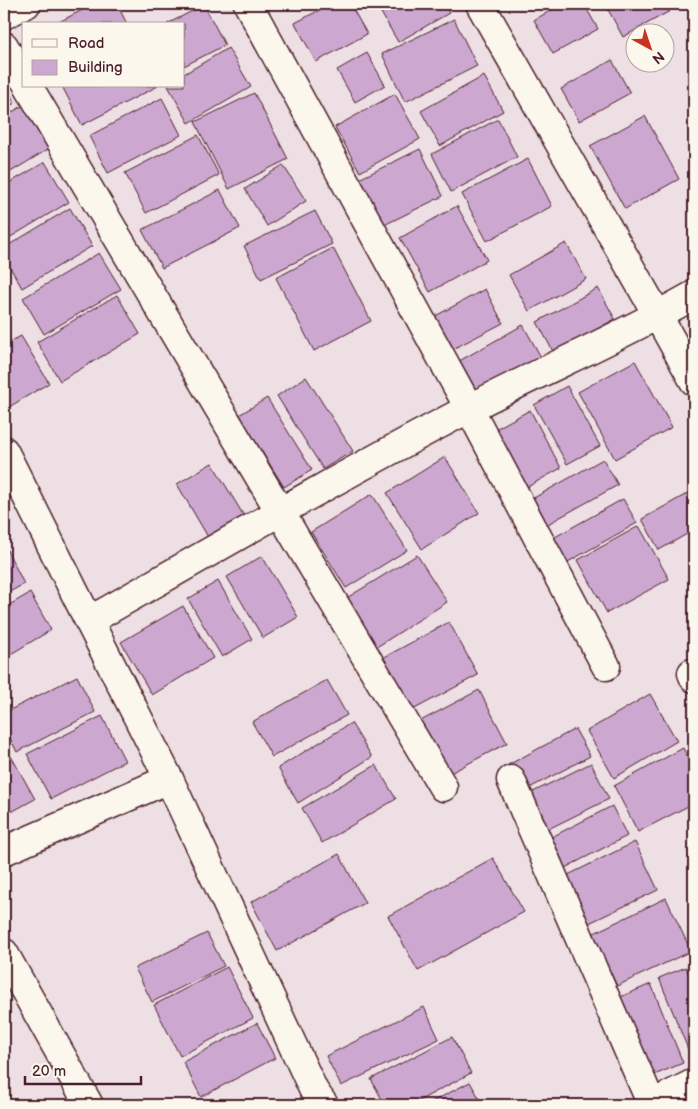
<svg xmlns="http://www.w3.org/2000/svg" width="698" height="1109" viewBox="0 0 698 1109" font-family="'Balsamiq Sans',sans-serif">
<rect width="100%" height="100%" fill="#eddfe4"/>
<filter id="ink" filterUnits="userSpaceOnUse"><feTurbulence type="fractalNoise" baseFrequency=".02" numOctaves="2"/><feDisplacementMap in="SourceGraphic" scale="10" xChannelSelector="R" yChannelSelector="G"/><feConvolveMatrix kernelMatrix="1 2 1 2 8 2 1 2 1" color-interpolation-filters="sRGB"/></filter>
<g filter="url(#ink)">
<!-- building -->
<g fill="#cca8d1" stroke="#4a1f2b">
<path d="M94,4H117L127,24H55Z"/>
<path d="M331,4H350L367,34L316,62L295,23Z"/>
<path d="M376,4H444L449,13L398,42Z"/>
<path d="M562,4H584L598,29L553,54L534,20Z"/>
<path d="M605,4H666L670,11L623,37Z"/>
<path d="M204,5L225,45L184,66V24H167Z"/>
<path d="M454,19L477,66L405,102L382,54Z"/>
<path d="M228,48L251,87L189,123L168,86H184V74Z"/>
<path d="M367,53L385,85L355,102L337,70Z"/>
<path d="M612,60L630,93L579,121L561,89Z"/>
<path d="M484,76L503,111L440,146L421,111Z"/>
<path d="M4,84L15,103L4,109Z"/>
<path d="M66,86H158L82,125L63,88Z"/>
<path d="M254,93L288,159L229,189L195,122Z"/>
<path d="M395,94L420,139L360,172L335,127Z"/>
<path d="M162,98L181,135L108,173L89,136Z"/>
<path d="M24,105L50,148L4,176V117Z"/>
<path d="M645,116L679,179L625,209L590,146Z"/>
<path d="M498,119L517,157L451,192L432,154Z"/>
<path d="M198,135L219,175L146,213L125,173Z"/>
<path d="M420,149L443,196L380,227L357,180Z"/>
<path d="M528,159L552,206L487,241L462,194Z"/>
<path d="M45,162L69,202L4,241V186Z"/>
<path d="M283,165L306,201L267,226L245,189Z"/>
<path d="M220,190L240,228L162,268L142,230Z"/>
<path d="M457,206L487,260L430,292L400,238Z"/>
<path d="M70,208L92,246L22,288L4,257V248Z"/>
<path d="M315,211L332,244L261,279L244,246Z"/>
<path d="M566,243L586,279L529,311L509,275Z"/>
<path d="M333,248L371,321L314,351L276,278Z"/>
<path d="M99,253L121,289L44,334L23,298Z"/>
<path d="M598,288L615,319L554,353L537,322Z"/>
<path d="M485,289L503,323L447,352L430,319Z"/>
<path d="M117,295L140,334L60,381L37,342Z"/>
<path d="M523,325L542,359L473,398L454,364Z"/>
<path d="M21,336L49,383L4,410V345Z"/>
<path d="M635,361L672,427L615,459L578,392Z"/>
<path d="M306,377L353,451L323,469L277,396Z"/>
<path d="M567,386L600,446L567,464L534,405Z"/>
<path d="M267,398L312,470L284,487L239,415Z"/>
<path d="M530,410L561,468L522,490L490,432Z"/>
<path d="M445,457L479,513L422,549L387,493Z"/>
<path d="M603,459L618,485L546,525L532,499Z"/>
<path d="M212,463L244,516L208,537L177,484Z"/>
<path d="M694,490V530L659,550L642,519Z"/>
<path d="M372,494L407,550L346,588L311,532Z"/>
<path d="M623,499L637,523L559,567L546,542Z"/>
<path d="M639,526L669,579L607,613L578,560Z"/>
<path d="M4,544L24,584L4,595Z"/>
<path d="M417,555L447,602L375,648L345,599Z"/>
<path d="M262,556L298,617L263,638L227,577Z"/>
<path d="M218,581L252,639L222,657L188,599Z"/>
<path d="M30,593L51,630L4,658V608Z"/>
<path d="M183,606L213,658L152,695L121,642Z"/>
<path d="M449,622L478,675L409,712L381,659Z"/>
<path d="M77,676L95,712L17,752L4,726V713Z"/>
<path d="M327,680L347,715L272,757L252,722Z"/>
<path d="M479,690L507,743L441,778L413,725Z"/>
<path d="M650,694L677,741L614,778L587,731Z"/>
<path d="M102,716L125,761L51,799L27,754Z"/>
<path d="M351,723L372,757L298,803L278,768Z"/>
<path d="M575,729L590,756L522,792L508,765Z"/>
<path d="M683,748L694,769V803L638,832L614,786Z"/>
<path d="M11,756L35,799L4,816V760Z"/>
<path d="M591,763L609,799L542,832L525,796Z"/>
<path d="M376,765L396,799L322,843L302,808Z"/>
<path d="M612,806L627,836L555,873L540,843Z"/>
<path d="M635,842L658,890L585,925L562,878Z"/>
<path d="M339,854L365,903L277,951L251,902Z"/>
<path d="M493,858L524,912L418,971L388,916Z"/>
<path d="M666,898L691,951L617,986L592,934Z"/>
<path d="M207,933L224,966L152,1002L135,968Z"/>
<path d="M227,967L253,1018L180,1056L154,1005Z"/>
<path d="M686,967L694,988V1052L690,1054L659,978Z"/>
<path d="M651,984L683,1063L645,1079L613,1000Z"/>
<path d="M424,1007L439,1039L341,1086L326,1056Z"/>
<path d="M257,1023L275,1058L201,1097L183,1062Z"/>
<path d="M452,1037L471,1073L411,1105H385L371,1079Z"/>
<path d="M470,1082L483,1105H426Z"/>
</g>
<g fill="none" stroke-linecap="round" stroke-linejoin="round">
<!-- minor casing -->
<g stroke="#4a1f2b" stroke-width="31">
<g id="minor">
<path d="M248,4L469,408L606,666"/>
<path d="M480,4L658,316L694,381"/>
<path d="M4,15L26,4"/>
<path d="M4,46L24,79"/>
<path d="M28,86L443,787"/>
<path d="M4,451L89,621"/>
<path d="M692,673L694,678"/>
<path d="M511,780L652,1105"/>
<path d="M4,851L169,779"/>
<path d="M4,953L89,1105"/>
<path d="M652,1104L694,1083"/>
<path d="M324,1105L314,1091L169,779L89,621C215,549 340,476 468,409C543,370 621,337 694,295"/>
</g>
</g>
<!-- minor -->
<use href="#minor" stroke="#fbf7ec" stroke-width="28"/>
</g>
</g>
<!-- margin -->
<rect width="698" height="1109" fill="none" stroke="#fbf7ec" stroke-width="20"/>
<rect x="10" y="10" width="678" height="1089" fill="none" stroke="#4a1f2b" stroke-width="2" filter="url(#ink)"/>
<!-- legend -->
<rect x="22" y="22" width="162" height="65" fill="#fbf7ec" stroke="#b4a19f"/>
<rect x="32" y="39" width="25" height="8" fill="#fbf7ec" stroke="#b4a19f"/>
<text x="68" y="48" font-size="15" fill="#4a1f2b">Road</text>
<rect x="32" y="60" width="25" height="15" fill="#cca8d1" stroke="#b4a19f"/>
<text x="68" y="72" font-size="15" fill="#4a1f2b">Building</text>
<!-- north arrow -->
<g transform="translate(650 48) rotate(140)"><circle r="24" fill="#fbf7ec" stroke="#b4a19f"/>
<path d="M0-4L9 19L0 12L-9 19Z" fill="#c8321e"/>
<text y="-8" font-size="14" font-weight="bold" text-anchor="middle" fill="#4a1f2b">N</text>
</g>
<!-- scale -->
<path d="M25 1076v8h116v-8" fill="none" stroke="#4a1f2b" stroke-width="2.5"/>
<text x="32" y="1076" font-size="15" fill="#4a1f2b" stroke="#fbf7ec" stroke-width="4" paint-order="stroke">20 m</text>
</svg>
